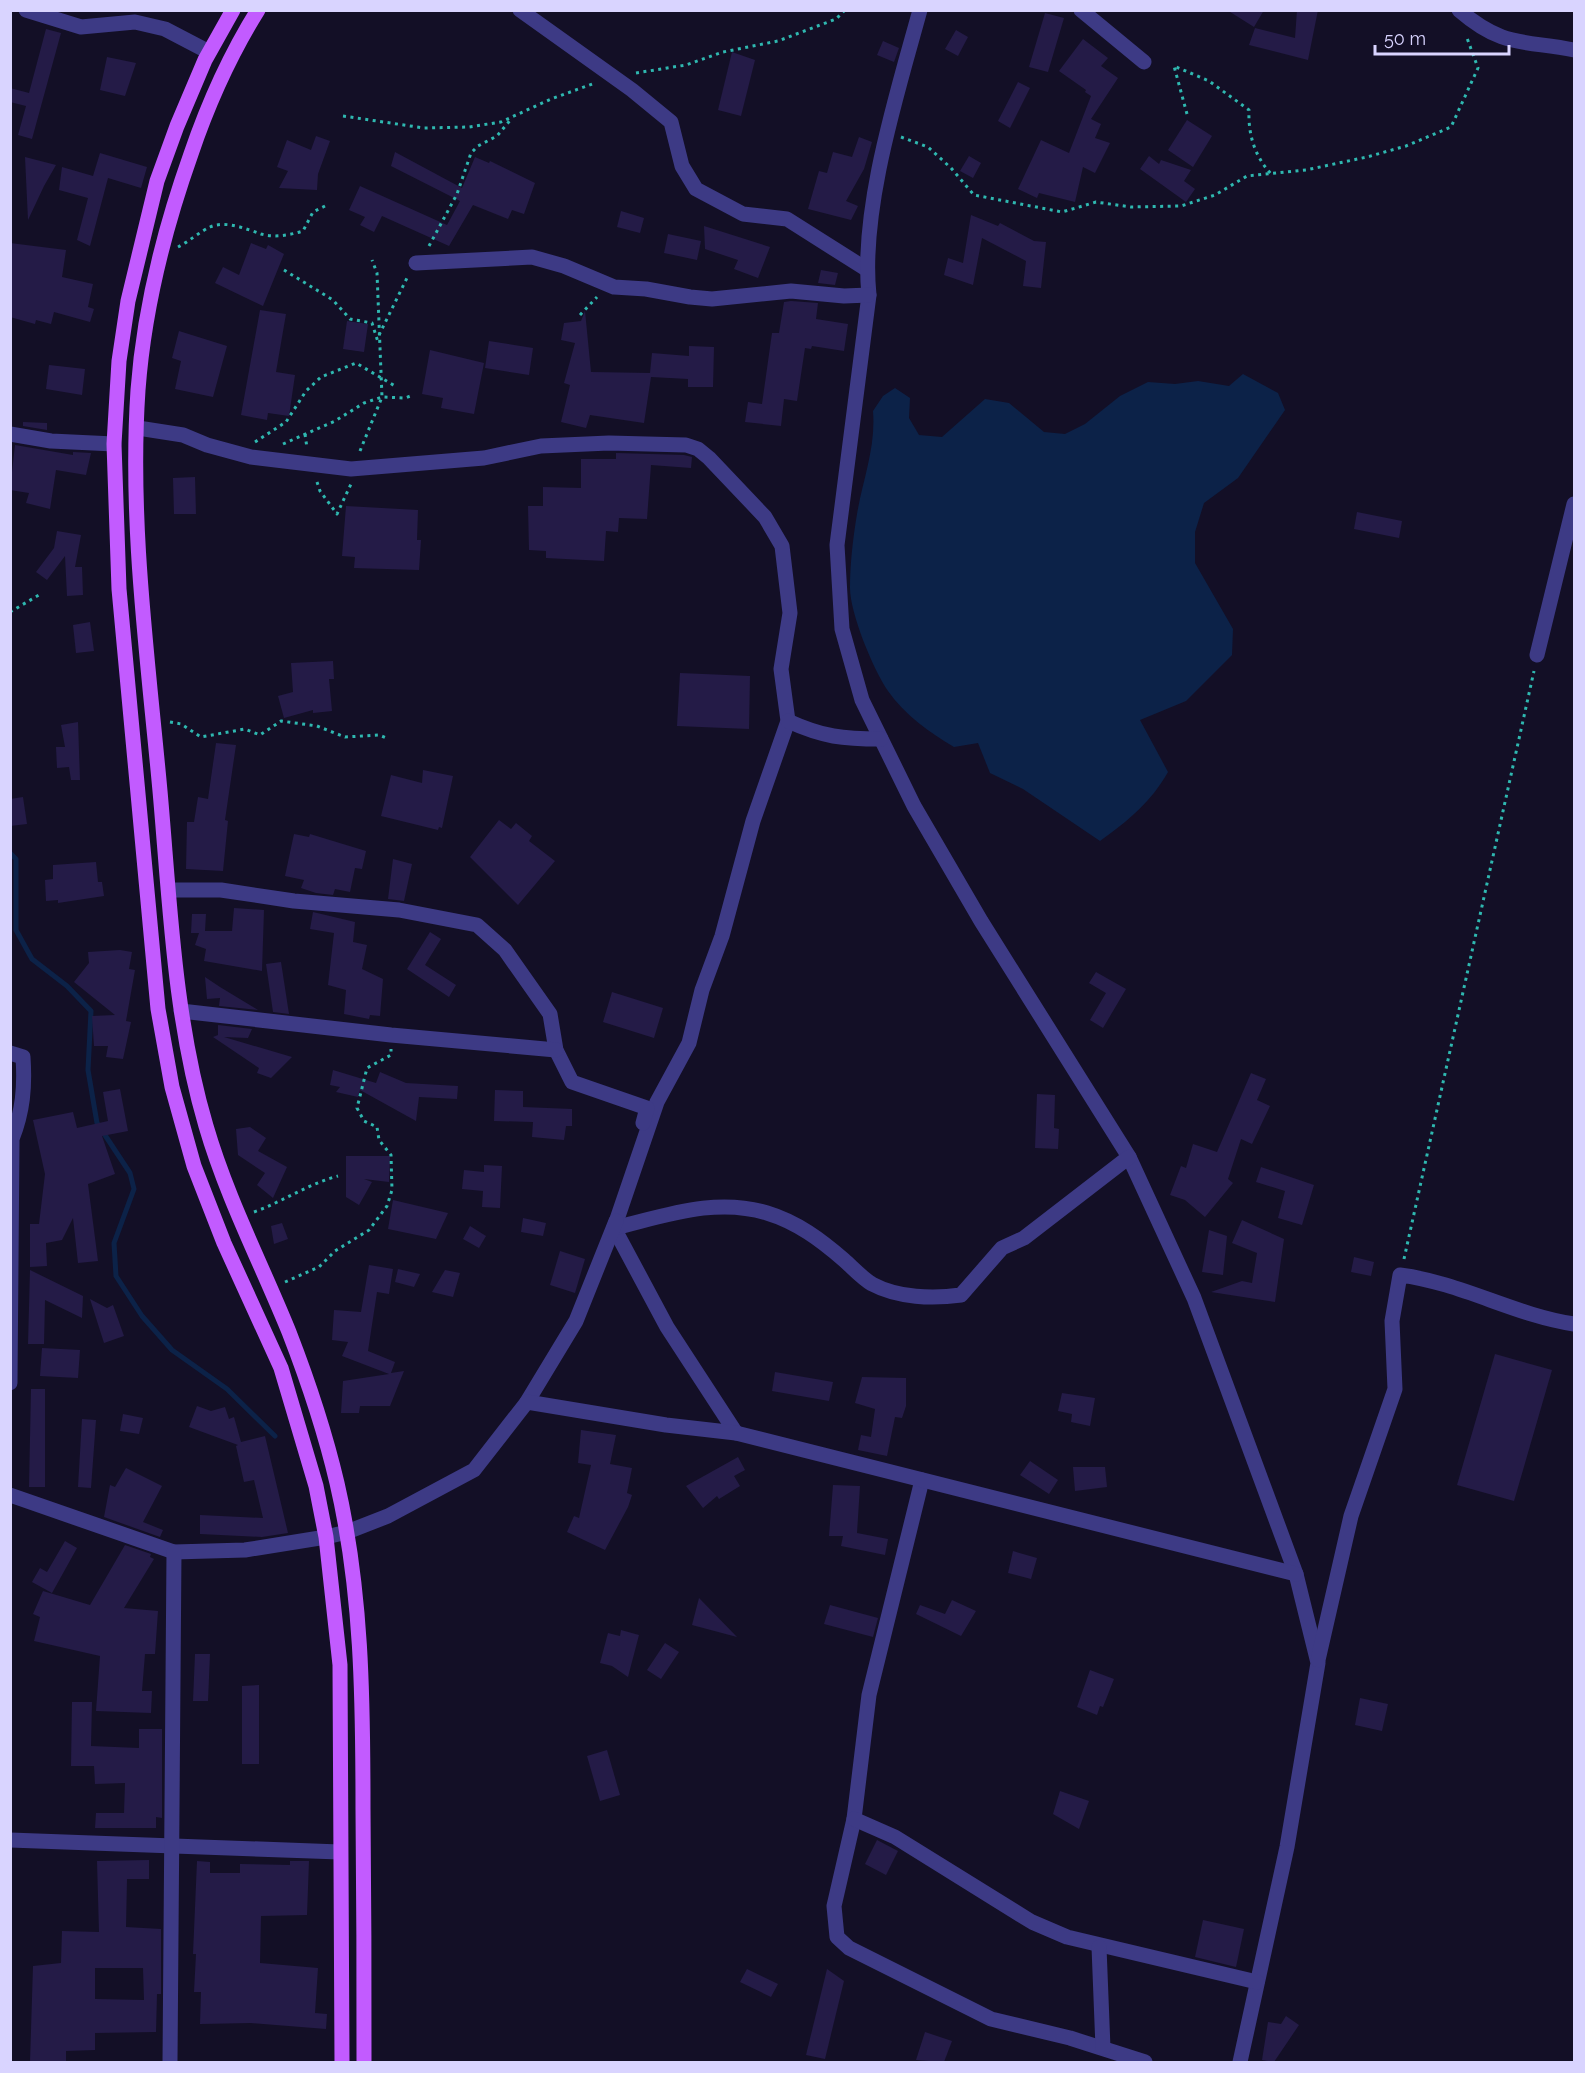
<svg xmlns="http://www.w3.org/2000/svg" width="1585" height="2073" viewBox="0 0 1585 2073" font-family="Raleway,sans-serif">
<rect width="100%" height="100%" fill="#130f26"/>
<!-- water -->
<path fill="#0c2248" d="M1243,374L1278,393L1285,410L1238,478L1204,503L1195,532V563L1233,629L1232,655L1186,701L1140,720L1168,772C1151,802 1128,821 1100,841L1023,789L990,773L978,743L954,747C930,733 904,714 888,691C873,669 850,613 850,588C850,564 853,538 857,514C863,479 876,447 873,411L883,396L895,388L910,398L909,418L919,435L942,437L985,399L1009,403L1044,432L1065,434L1085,424L1120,396L1148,382L1175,384L1198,381L1229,386Z"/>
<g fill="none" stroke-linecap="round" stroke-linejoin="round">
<!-- stream -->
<path stroke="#0c2248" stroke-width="5" d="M10,853L16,859V930L32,959L67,986L91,1011L88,1070L97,1123L130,1173L134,1189L114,1243L116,1276L142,1316L172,1350L227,1389L275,1436"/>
</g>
<!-- building -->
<g fill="#241b47" fill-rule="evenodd">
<path d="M1227,10H1264L1254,27Z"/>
<path d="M1297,10H1318L1308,60L1249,45L1255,28L1295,38Z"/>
<path d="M1045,13L1064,18L1048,72L1029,67Z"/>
<path d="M46,29L61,33L32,139L18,135L26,106L10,102V88L29,93Z"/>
<path d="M956,30L968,37L958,56L945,49Z"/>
<path d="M1083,39L1108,58L1101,66L1118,78L1091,119L1101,124L1095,138L1110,143L1095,173L1083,167L1075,202L1039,193L1037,198L1018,189L1041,140L1069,153L1091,96L1085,92L1086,90L1059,71Z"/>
<path d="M883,41L899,48L894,62L877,55Z"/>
<path d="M732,52L755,60L741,116L718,110Z"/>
<path d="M107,57L136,63L125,96L100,90Z"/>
<path d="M1018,82L1030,88L1010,128L998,121Z"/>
<path d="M1187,120L1212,136L1193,167L1168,150Z"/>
<path d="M316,136L330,141L318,174L317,190L279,188L288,171L277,167L287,140L311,150Z"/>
<path d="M859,137L872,142L864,169L846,201L858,206L851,220L808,209L819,171L827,173L833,152L852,157Z"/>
<path d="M395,152L462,188L475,157L489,163L490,161L535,183L524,214L512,210L508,219L473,205L449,246L382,216L374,232L360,225L365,217L349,210L360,186L447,225L460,201L391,166Z"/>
<path d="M100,153L147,167L141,188L108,178L90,246L77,240L88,198L59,190L62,167L93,176Z"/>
<path d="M969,156L981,163L973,178L960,171Z"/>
<path d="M1149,156L1159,164L1161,160L1191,170L1184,181L1195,189L1186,202L1140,169Z"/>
<path d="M25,157L56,165L44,186L28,220Z"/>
<path d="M621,211L644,218L640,233L617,227Z"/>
<path d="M971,215L998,226L1000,223L1034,241L1046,242L1041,288L1023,286L1026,261L982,238L973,285L944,275L948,258L963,263Z"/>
<path d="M704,226L770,247L758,278L734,269L738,260L705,249Z"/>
<path d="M668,234L701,241L697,260L664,253Z"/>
<path d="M10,243L66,250L62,277L93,284L88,307L94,309L90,322L54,312L51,324L36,320L35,324L10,317Z"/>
<path d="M251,243L266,249L268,245L284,254L263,306L215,283L223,267L239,275Z"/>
<path d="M821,270L838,273L835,285L818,283Z"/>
<path d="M791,301L818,303L816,319L848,324L844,351L812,346L811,349L805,348L797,401L784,399L781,426L745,422L748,402L762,404L772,333H779L784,302Z"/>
<path d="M260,310L286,314L276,372L295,375L289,416L268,413L267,420L241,415Z"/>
<path d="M585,311L591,372L650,373L652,353L689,356V346L714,347L713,387H688V379L651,377L644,423L590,415L586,428L561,422L570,385L564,383L575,343L561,340L564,323L581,321Z"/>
<path d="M347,321L368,324L364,352L343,349Z"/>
<path d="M179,331L227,346L213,397L175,389L181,361L172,358Z"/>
<path d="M489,341L533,348L529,375L485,368Z"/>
<path d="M430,350L484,363L474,414L441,408L443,398L422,394Z"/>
<path d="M49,365L85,369L82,395L46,389Z"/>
<path d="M23,422L47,423V430L23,426Z"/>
<path d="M15,445L73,455V452L91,453L86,475L56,470L50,509L26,503L29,493L10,490Z"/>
<path d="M616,453L684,455L692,457L691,468L651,465L647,519L619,518L618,532L606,531L604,561L546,558V551L529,550L528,506H543V487L581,488V459H616Z"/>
<path d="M195,477L196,514H174L173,478Z"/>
<path d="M346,506L418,510L417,540H421L419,570L354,568L355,557L342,556Z"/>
<path d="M1357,512L1402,521L1399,538L1354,529Z"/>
<path d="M57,531L81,535L75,567H82L83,595L67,596L65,556L47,580L36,572L54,548Z"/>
<path d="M90,622L94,651L76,653L73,625Z"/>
<path d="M333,661L334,679H329L332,711L313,713V710L284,718L278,696L293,692L291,663Z"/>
<path d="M680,673L750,676L749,729L677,726Z"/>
<path d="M78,722L80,780H71L69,767L57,768L56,747H65L61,725Z"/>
<path d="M216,743L236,745L225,820L228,821L223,871L186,869L187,822H194L198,797L208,799Z"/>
<path d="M423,770L453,776L442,828L439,827L438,830L381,816L391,775L422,783Z"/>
<path d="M23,797L27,824L10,826V799Z"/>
<path d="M499,820L511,829L516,823L532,836L529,841L555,861L518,905L470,857Z"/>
<path d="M294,834L309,837L310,834L366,851L362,869L355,868L350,892L335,889L333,895L316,893L301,888L304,880L285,876Z"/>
<path d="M393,859L412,864L404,901L388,899Z"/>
<path d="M96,862L98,882H102L104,896L58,903V900L46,901L45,880L53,879V865Z"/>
<path d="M234,908L264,910L262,971L204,961L206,949L195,945L199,933H191L192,914H206L205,931H232Z"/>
<path d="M313,912L355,922L353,942L367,945L362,969L383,979L380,1016L370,1015L369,1019L344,1014L346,990L328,985L334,933L310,929Z"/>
<path d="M430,932L441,939L425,965L456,985L449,997L407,969Z"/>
<path d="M120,950L132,952L129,969L135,970L126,1021L131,1022L123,1059L106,1057L108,1046H94L92,1016L115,1015L74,982L89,963L88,952Z"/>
<path d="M281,962L289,1014L273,1012L266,964Z"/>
<path d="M1096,972L1126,989L1103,1028L1090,1020L1106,993L1089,983Z"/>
<path d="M205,977L220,987L258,1010L219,1006L220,998L207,999Z"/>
<path d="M612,992L663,1008L654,1038L603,1022Z"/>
<path d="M218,1025L252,1029L248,1038L224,1037L292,1057L271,1078L257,1073L259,1068L213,1037L218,1035Z"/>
<path d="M333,1070L376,1083L380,1072L406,1083L458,1086L457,1099L419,1097L416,1121L360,1090L358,1097L336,1092L340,1087L330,1085Z"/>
<path d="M1251,1073L1266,1079L1257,1100L1270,1106L1252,1144L1241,1139L1228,1179L1233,1183L1205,1217L1185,1200L1170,1195L1181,1166L1186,1168L1193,1144L1217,1152Z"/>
<path d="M120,1089L128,1131L102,1136L115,1174L88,1184L98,1261L78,1263L73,1218L62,1240L46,1243L47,1266L30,1267V1224H39L45,1174L33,1120L73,1112L77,1128L108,1121L103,1092Z"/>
<path d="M495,1090L523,1091V1107L572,1109V1126H566L564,1140L532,1137L533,1122L494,1121Z"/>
<path d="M1037,1094L1055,1095L1054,1128L1059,1129L1058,1149L1035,1148Z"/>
<path d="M250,1127L266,1138L258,1151L287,1167L273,1198L257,1185L265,1173L238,1155L236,1129Z"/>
<path d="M346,1156H390L389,1182L364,1179L372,1182L359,1205L346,1197Z"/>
<path d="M484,1165L502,1166L500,1208L482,1207L483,1191L462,1189L464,1170L484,1172Z"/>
<path d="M1261,1167L1314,1185L1302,1225L1278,1218L1285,1191L1256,1182Z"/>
<path d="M393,1200L448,1213L436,1239L388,1229Z"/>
<path d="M523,1218L546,1223L543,1236L521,1232Z"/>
<path d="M1242,1220L1284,1239L1275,1302L1211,1292L1242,1281L1252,1283L1257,1253L1232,1243Z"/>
<path d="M282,1223L288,1239L274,1244L271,1226Z"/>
<path d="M470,1226L486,1236L479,1248L463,1239Z"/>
<path d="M1209,1230L1227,1236L1223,1275L1202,1272Z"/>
<path d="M560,1251L585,1259L575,1293L550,1285Z"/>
<path d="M1354,1257L1374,1262L1371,1276L1351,1272Z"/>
<path d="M369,1265L393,1269L389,1294L377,1292L368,1351L395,1362L391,1373L404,1371L390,1406H360L359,1413H341L343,1381L389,1374L342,1356L348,1342L332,1340L334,1310L361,1312Z"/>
<path d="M398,1269L420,1274L414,1287L395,1282Z"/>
<path d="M30,1270L83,1296L82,1318L45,1300L44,1344H28Z"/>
<path d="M445,1270L460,1273L453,1297L432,1292Z"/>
<path d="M90,1299L107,1308L113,1305L124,1336L104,1343Z"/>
<path d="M42,1348L80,1350L78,1378L40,1376Z"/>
<path d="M1495,1354L1552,1370L1514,1501L1457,1485Z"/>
<path d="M775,1372L833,1382L829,1401L772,1391Z"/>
<path d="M862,1377L906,1378V1406L902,1418L895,1417L887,1456L858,1450L861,1435L871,1437L875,1409L855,1403Z"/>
<path d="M31,1389H45V1487H29Z"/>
<path d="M1062,1393L1095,1398L1090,1426L1071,1422L1072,1414L1058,1411Z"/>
<path d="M197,1406L211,1411L225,1407L229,1419L234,1417L241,1442L265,1436L288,1533L262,1537L200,1534V1515L263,1518L254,1480L244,1482L236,1446L238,1445L189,1427Z"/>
<path d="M123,1414L143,1418L139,1434L120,1431Z"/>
<path d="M82,1419L96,1420L91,1488L78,1487Z"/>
<path d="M581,1430L616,1435L610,1464L632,1468L627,1493L632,1495L628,1507L605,1550L567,1532L574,1516L579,1518L591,1465L578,1463Z"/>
<path d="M738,1457L745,1470L734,1476L740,1486L719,1499L717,1496L703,1508L686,1486Z"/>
<path d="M1030,1461L1058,1480L1049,1494L1020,1475Z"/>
<path d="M1073,1467H1105L1107,1487L1075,1491Z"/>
<path d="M126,1468L162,1486L143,1522L163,1530L160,1537L104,1517L110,1485L115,1487Z"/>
<path d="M833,1485L860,1486L857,1533L888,1539L885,1555L841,1546L843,1536H829Z"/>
<path d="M65,1541L77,1548L52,1593L32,1582L40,1568L47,1572Z"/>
<path d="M125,1545L151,1554L150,1557L154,1559L124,1608L158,1611L155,1654H145L142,1691H152L151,1713L96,1711L100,1656L34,1641L40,1617L33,1614L43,1591L90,1605Z"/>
<path d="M1013,1551L1037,1558L1031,1579L1008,1573Z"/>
<path d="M699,1598L737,1637L692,1625Z"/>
<path d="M952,1600L976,1611L961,1636L916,1614L920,1605L945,1614Z"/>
<path d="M830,1605L878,1618L873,1637L824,1624Z"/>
<path d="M621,1630L639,1635L628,1677L612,1666L600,1663L608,1633L620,1636Z"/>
<path d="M665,1643L679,1652L661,1679L647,1670Z"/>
<path d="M195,1654H210L208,1701H193Z"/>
<path d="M1090,1670L1114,1679L1103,1707L1100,1706L1097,1715L1077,1707Z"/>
<path d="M259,1685V1764H242V1686Z"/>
<path d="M1360,1698L1388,1704L1382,1731L1355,1725Z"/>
<path d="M72,1702H92L91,1746L139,1748V1729H162V1818L156,1817V1828H95L96,1813H124L125,1783L95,1784L94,1766H71Z"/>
<path d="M607,1750L620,1795L600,1801L587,1756Z"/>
<path d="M1060,1791L1089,1801L1079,1829L1053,1814Z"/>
<path d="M877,1840L898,1851L886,1875L865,1864Z"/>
<path d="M149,1860V1879H127L126,1927L161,1929V1994H157L156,2032L95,2033V2050L66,2051V2062H30L33,1966L61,1963L62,1931L99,1932L97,1861ZM95,1968H143L144,2000L95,1999Z"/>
<path d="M197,1861L210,1862V1873H240V1864L290,1865V1861H309L307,1915L261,1916L260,1963L318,1968L315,2013L327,2014L326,2029L251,2023L200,2024L201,1992H194L196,1954H193Z"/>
<path d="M1203,1920L1244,1929L1236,1967L1195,1957Z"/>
<path d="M747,1969L778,1984L771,1997L740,1982Z"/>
<path d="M827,1969L844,1981L825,2059L806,2055Z"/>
<path d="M1286,2016L1299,2025L1274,2062L1262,2060L1268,2022L1281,2024Z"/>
<path d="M925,2032L952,2041L944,2062L916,2060Z"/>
</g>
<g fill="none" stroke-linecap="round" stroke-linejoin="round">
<!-- path -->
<g stroke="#2fb8b0" stroke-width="3" stroke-dasharray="3 4.5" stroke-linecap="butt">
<path d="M636,73L686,65L723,52L778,41L836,19L845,10"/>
<path d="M1187,114L1174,66L1209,81L1249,110C1248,135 1255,157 1272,175"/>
<path d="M343,116L424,128L469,127L501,122L551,99L595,83"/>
<path d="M901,137L928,147L951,168L974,195L1062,212L1096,202L1131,207L1181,206L1215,195L1247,176L1306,170L1367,157L1406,146L1451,127L1478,68L1467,38"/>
<path d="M429,246L457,194L471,153L478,146L497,136L512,118"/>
<path d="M178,247C188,242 201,231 210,227C226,220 246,229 261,234C275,238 290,235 303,231L313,212L329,204"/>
<path d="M284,270L333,300L350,319L372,323L378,342"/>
<path d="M580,315L597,297"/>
<path d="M379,335L408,276"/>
<path d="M305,434L307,448"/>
<path d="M255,442L286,422L306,391L321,377L356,363L395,386"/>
<path d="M283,444L335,421L364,403L382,397L405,398L413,395"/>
<path d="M360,451L382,397L377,273L372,260"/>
<path d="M317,482L320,491L337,514L351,484"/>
<path d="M10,612L39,595"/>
<path d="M170,722L181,724L201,737L245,729L260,735L281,721L317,726L345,737L379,735L389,739"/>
<path d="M254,1212C284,1201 308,1184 338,1176"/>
<path d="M1404,1259L1534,671"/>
<path d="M285,1282L319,1267L335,1251L369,1230L387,1206L392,1190L391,1155L379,1140L377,1127L364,1121L357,1108L367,1068L391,1055V1049"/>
</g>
<!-- minor -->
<g stroke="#3d3a85" stroke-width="15">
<path d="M26,10L81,27L135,22L165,29L209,52"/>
<path d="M520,10L632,90L671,122L682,166L696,189L743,214L787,219L866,269"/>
<path d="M920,10C897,94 860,210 869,295L837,545L842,629L862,700L914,806L981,921L1129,1157L1194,1298L1296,1574L1318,1663L1287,1847L1240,2062"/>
<path d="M1081,10L1144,62"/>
<path d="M1459,10C1503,48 1524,40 1574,50"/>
<path d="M416,263L532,257L564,266L614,287L646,289L690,297L712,299L791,291L844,296L869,295"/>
<path d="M138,428L183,435L207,445L251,457L351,469L484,458L541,446L609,443L686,445L698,449L709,458L765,517L782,546L790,613L781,669L788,721L753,821L722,936L702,990L689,1043L657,1102L614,1228L667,1327L736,1433"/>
<path d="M10,434L51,441L114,444"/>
<path d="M1537,655L1574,504"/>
<path d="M788,721C823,737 843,739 881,739"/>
<path d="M169,890H221L294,901L399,910L477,925L505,950L550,1014L556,1050L572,1082L647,1108L643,1123"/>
<path d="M181,1011L391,1035L556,1050"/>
<path d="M10,1053L23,1057C25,1087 23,1111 12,1139L10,1383"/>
<path d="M614,1228C665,1216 715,1197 767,1213C797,1222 821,1240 844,1260C853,1268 862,1278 872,1284C898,1298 933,1299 961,1295L1002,1248L1024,1238L1129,1157"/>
<path d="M527,1402L576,1321L616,1221"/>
<path d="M922,1480L869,1695L854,1819L834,1906L837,1937L849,1948L991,2019L1070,2038L1145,2062"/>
<path d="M10,1495L174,1552L245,1550L326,1537L347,1532L388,1516L474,1470L527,1402L666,1425L736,1433L1296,1574"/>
<path d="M1318,1660L1351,1516L1395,1389L1392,1321L1400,1275C1462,1283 1514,1315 1574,1324"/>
<path d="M854,1819L895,1837L1032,1922L1067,1937L1257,1982"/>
<path d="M10,1840L340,1852"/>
<path d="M1099,1947L1103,2048"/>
<path d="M170,2062L174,1552"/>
</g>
<!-- primary -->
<g stroke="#c25bff" stroke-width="15">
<path d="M233,10L205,60L177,126L157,181L128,301L119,361L114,444L119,589L158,1009L172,1087L194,1166L224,1243L281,1368L316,1486L326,1537L340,1665L342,2062"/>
<path d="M258,10C230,55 208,104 191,154C164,230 144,309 138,390C129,523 148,659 160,791C170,903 174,1018 206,1126C227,1198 261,1263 289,1332C308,1381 325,1432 337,1483C362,1591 363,1699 363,1809C364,1893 364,1978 364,2062"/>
</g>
</g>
<!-- border -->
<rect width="1585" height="2073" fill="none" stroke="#d9d4ff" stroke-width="24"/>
<!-- scale -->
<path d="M1375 45v9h134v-9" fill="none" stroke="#d9d4ff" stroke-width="3"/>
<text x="1384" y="45" font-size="18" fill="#d9d4ff" stroke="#130f26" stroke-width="4.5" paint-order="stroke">50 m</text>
</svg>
